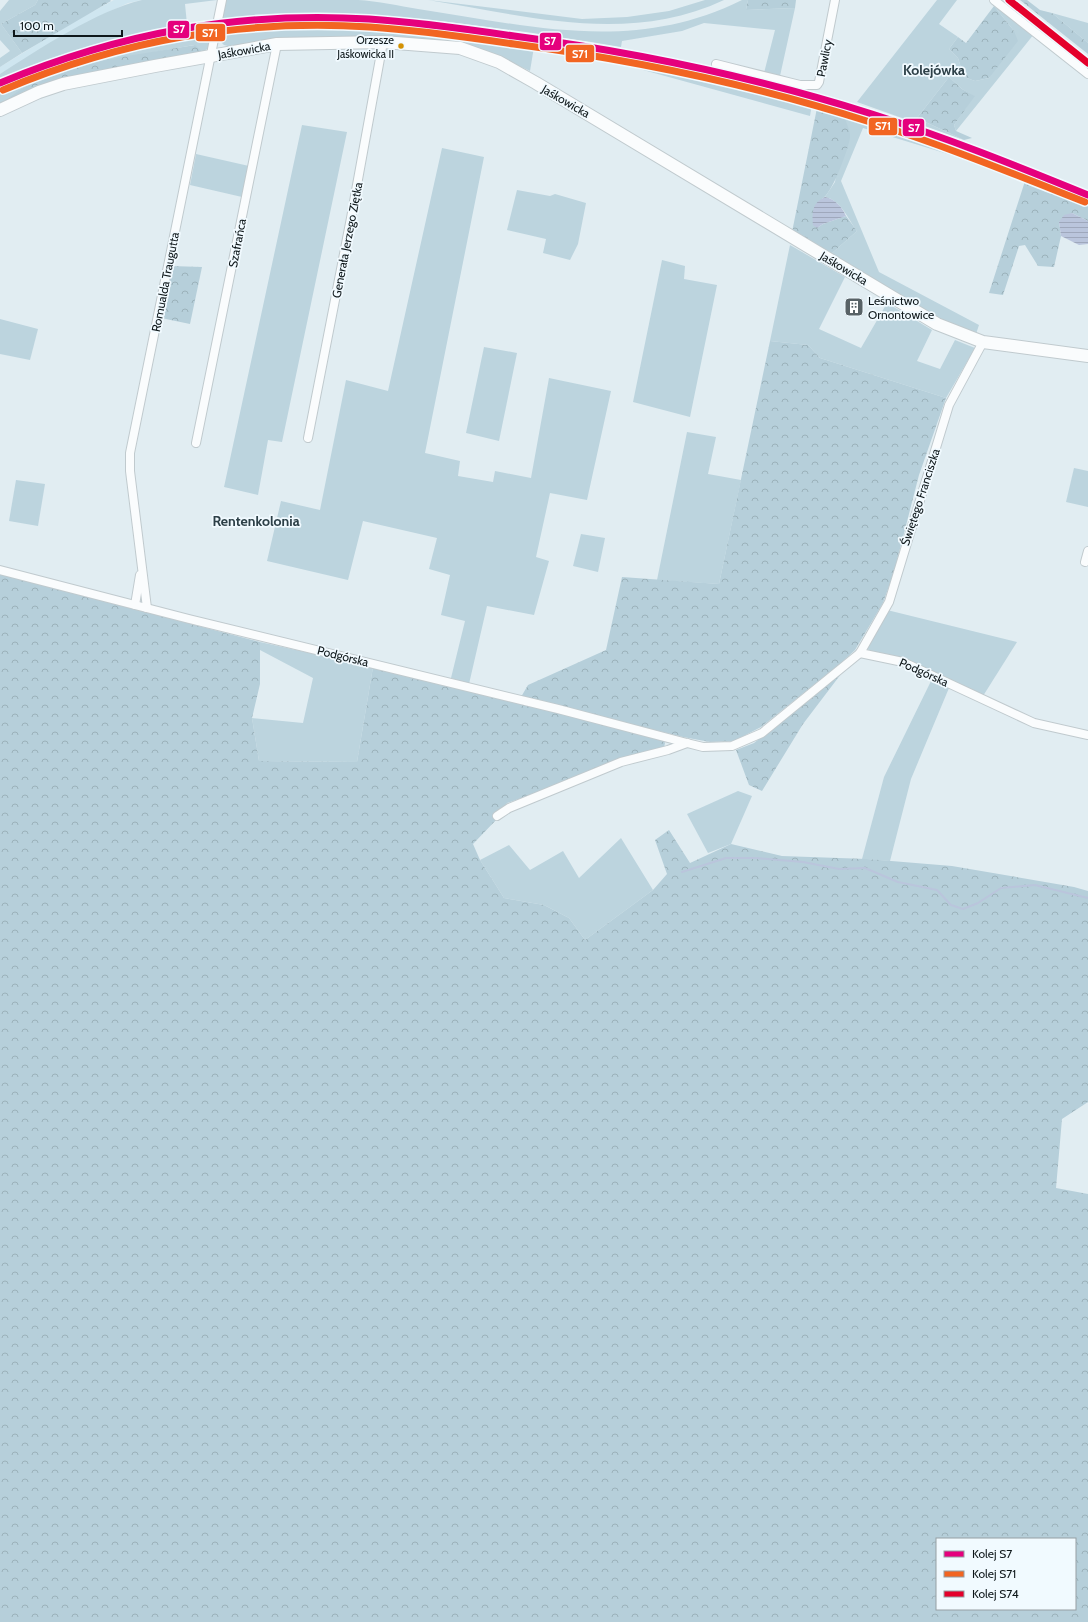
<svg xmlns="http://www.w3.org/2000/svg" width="1088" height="1622" viewBox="0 0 1088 1622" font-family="Cabin,sans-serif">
<defs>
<pattern id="forest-crowns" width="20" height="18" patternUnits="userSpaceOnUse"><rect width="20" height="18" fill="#b6cfda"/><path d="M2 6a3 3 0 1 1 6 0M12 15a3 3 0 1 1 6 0" fill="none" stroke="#9bb1ba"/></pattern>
<pattern id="water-rules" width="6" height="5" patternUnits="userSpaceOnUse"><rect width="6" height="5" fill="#bac5dc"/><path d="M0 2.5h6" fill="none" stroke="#9fa8bc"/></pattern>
</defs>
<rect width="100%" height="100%" fill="#e1edf2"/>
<!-- built -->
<g fill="#cfe6f0">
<path d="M114,0H142L128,3L96,18L0,74V67L70,24Z"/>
<path d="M214,21L213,29L160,36L102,50L47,68L0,86V79L36,63L87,47L137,34Z"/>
</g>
<!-- grass -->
<g fill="#bcd4de">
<path d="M9,0H38L35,5L1,24L22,53L0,67V58L10,51L0,40V11Z"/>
<path d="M142,0H217L185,4L187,24C123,36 60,53 0,79V74C41,48 96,11 142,0Z"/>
<path d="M225,0C269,0 314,0 358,0C378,1 399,6 418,9C532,26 633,54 742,0H748L746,10L795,8L780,76L764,73L775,30L704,23L682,31L622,41L621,47C522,31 421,15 321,13C288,13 254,16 221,19Z"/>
<path d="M428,0L582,19L627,17L669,11L705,0H724C628,45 527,16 428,0Z"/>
<path d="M937,0H957L939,24L958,37L949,49L958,58L964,77L975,81L989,78L1014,31L994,6L1034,34L956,131L954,125L974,96L962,89L949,77L917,118L964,140L857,102Z"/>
<path d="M1052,13L1088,23V43Z"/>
<path d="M315,24C452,30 588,48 722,78C752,85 782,95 812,104L810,116L596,57L534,47L530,71L502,58L461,45L235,48L224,45L219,40V30Z"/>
<path d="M213,29L208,48L203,52L194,45L111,60L63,71L0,104V86C33,73 67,60 101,50C138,40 175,34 213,29Z"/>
<path d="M818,103L920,135L1023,173L1088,201V206L1026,178L863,128L841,181L879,272L979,325L976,334C924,315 878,284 831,254L857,231C848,219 841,200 825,197L835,182L844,117L817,108Z"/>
<path d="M302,125L347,132L282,442L268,440L258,495L224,487Z"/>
<path d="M442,148L484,157L425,453L460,461L458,476L493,482L495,471L531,478L549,378L611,391L587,500L550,493L536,557L549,561L534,615L487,606L469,684L451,678L465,621L441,615L450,575L429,569L437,538L363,521L348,580L267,561L281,501L320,510L346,380L388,391Z"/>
<path d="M196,154L249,166L242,197L190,185Z"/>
<path d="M517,190L550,196L555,194L586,203L578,244L570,260L543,253L546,239L507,230Z"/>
<path d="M790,245L845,277L819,329L861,348L887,303L932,330L917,361L940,369L955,340L975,348L946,398L820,358L808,345L770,341Z"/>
<path d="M662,260L685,266L684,279L717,285L690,417L633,402Z"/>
<path d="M0,319L38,329L30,360L0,354Z"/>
<path d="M484,347L517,353L499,441L466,433Z"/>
<path d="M687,432L716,437L708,474L741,480L719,584L657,580Z"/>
<path d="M1074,468L1088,471V507L1066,502Z"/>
<path d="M16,480L45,484L38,526L9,521Z"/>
<path d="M581,534L605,538L598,572L573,566Z"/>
<path d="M887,610L1017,642L983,696L872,652L866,648Z"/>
<path d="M260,642L373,667L357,762L259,761L252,718L303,723L313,678L260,650Z"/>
<path d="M932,679L949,688L911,779L890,861L862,859L884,777Z"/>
<path d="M738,791L752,796L731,844L708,853L687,814Z"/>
<path d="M621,838L653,890L585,940L569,918L544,905L504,898L480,860L509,845L530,870L563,851L579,878Z"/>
</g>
<!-- forest -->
<g fill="url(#forest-crowns)" fill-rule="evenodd">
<path d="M38,0H110L111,1L22,53L1,24L35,5Z"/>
<path d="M748,0H796L795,8L746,10Z"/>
<path d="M1020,0H1027L1040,10L1052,13L1088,43V54Z"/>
<path d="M994,6L1014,31L1018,41L989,78L975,81L964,77L958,58L949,49L958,37L966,43Z"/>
<path d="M195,45L203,52L0,104C8,99 16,92 25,87C76,60 138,55 195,45Z"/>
<path d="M949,77L962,89L975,96L954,125L956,131L972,138L964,140L917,118Z"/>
<path d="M817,108L845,117C846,123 851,132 850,138C848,150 832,194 822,199L817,228L823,224L846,216L857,231L831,254L792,232Z"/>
<path d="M1026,178L1088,206V221L1072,213L1059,222L1061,236L1054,267L1038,266L1025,245L1019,246L1003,295L989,293Z"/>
<path d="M171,266L202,267L190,324L161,318Z"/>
<path d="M770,341L808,345L820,358L946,398L919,475L894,572L883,603L855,650L841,663L761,727L734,741L710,742L683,737L521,697L528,685L606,650L622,577L719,584Z"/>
<path d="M0,574L260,642V684L252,718L259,761L357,762L373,667L663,739L665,743L664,748L507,803L497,819L473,844L480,860L504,898L544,905L569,918L585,940L653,890L667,874L655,840L669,830L690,863L731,844L782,856L867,859L952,866L1074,887L1088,891V1102L1062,1119L1056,1188L1088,1194V1622H0ZM937,1539H1075V1609H937Z"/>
<path d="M841,674L803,724L762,791L749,785L736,750L754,743Z"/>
</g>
<!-- water -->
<g fill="url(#water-rules)">
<path d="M825,197C835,199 842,207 846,216L823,224L817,228L813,225C812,212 812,203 825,197Z"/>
<path d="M1072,213L1088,221V244L1079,245L1061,236L1059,222L1064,215Z"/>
</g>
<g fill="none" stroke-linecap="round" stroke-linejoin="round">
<!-- stream -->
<path stroke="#bac5dc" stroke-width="2" d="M682,872L726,858H756L803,862L839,869L865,868L898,882L937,890L951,905L963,909L978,903L1001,888L1035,885L1088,898"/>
<!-- street casing -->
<g stroke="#c0cace" stroke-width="10">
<g id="street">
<path d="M994,0L1088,74"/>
<path d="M716,64L800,85H817L819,82L835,0"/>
<path d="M308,438L351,218L383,42"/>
<path d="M196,443L277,44"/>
<path d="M1085,562L1088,551"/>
<path d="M0,570L189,619L558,709L687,743L703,747L732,746L762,733L860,653L889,602L949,405L983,342"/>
<path d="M135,605L140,575"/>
<path d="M147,608L130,471V453L222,0"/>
<path d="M860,653L903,662L1034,723L1088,735"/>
<path d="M497,816L509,808L621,762L668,750L687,743"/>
</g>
</g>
<!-- secondary casing -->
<g stroke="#c0cace" stroke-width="14">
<path id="secondary" d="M0,110L39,92L63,84L155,66L277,44L383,42L460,48L499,62L536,83L937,324L983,342L1088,356"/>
</g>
<!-- street -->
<use href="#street" stroke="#fafcfd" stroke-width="8"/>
<!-- secondary -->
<use href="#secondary" stroke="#fafcfd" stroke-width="12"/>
<!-- rail-1 casing -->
<g stroke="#f1faff" stroke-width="10">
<path id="rail-1" d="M0,83C120,33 238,11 369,19C417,22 466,29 514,36C635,52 755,77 872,114C945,137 1017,166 1088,195"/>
</g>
<!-- rail-2 casing -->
<g stroke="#f1faff" stroke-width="10">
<path id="rail-2" d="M3,90C122,40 241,19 370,27C418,30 466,37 514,44C635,60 754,85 870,122C943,145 1014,174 1085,202"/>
</g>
<!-- rail-3 casing -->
<g stroke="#f1faff" stroke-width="10">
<path id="rail-3" d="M1009,0L1088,63"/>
</g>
<!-- rail-1 -->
<use href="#rail-1" stroke="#e5007d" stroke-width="7"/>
<!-- rail-2 -->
<use href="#rail-2" stroke="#f26522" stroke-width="7"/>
<!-- rail-3 -->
<use href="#rail-3" stroke="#e4002b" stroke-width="7"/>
</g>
<!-- icons -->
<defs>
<g id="building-square" transform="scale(1)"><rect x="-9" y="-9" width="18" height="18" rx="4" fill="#586266" stroke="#f1faff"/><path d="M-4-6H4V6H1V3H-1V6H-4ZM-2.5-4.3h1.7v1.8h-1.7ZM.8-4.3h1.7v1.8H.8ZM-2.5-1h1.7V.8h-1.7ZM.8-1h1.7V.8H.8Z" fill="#fff"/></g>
</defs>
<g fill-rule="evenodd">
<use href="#building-square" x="854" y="307"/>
</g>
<!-- markers -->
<circle fill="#d49104" stroke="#f1faff" stroke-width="1.5" cx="401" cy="46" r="3.5"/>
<g text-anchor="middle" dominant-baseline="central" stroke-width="3.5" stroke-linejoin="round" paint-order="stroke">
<!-- bus labels -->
<g font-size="11" fill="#0e171a" stroke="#f1faff" text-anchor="end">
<text x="394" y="40">Orzesze<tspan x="394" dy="14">Jaśkowicka II</tspan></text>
</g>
<!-- street labels -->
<g font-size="12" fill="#0e171a" stroke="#f1faff">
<text transform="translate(244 50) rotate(-10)">Jaśkowicka</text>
<text transform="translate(824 58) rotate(-79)">Pawlicy</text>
<text transform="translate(566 101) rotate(30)">Jaśkowicka</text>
<text transform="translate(347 240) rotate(-79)">Generała Jerzego Ziętka</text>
<text transform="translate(237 243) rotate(-79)">Szafrańca</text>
<text transform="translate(844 268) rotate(31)">Jaśkowicka</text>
<text transform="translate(165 282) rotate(-79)">Romualda Traugutta</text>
<text transform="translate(920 497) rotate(-72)">Świętego Franciszka</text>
<text transform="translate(343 656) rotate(14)">Podgórska</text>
<text transform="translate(924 672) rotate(24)">Podgórska</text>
</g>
<!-- poi labels -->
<g font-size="12" fill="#0e171a" stroke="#f1faff" text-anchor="start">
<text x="868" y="300">Leśnictwo<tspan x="868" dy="14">Ornontowice</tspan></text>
</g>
<!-- quarter labels -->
<g font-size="14" font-weight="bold" fill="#2d4048" stroke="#f1faff">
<text x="934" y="70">Kolejówka</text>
<text x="256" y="521">Rentenkolonia</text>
</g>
</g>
<g stroke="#f1faff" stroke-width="1.5">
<rect x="167" y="20" width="23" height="19" rx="4" fill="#e5007d"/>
<rect x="195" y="23" width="31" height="19" rx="4" fill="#f26522"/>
<rect x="539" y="32" width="23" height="19" rx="4" fill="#e5007d"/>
<rect x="565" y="44" width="30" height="19" rx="4" fill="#f26522"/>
<rect x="868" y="117" width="30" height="19" rx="4" fill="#f26522"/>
<rect x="902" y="118" width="23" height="19" rx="4" fill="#e5007d"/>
</g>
<g font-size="11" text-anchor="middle" font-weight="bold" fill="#fff">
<text x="179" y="33">S7</text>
<text x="210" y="37">S71</text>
<text x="550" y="45">S7</text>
<text x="580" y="58">S71</text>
<text x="883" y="130">S71</text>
<text x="914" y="132">S7</text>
</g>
<!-- legend -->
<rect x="936" y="1538" width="140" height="72" fill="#f1faff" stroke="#969fa3"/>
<rect x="944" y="1551" width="20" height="6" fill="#e5007d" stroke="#969fa3"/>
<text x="972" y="1558" font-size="12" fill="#0e171a">Kolej S7</text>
<rect x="944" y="1571" width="20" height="6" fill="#f26522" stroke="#969fa3"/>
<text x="972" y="1578" font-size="12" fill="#0e171a">Kolej S71</text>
<rect x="944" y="1591" width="20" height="6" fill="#e4002b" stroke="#969fa3"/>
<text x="972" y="1598" font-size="12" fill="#0e171a">Kolej S74</text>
<!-- scale -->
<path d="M14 30v6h108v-6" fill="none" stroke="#0e171a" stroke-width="2"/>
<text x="20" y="30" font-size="12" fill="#0e171a" stroke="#f1faff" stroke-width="3" paint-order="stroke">100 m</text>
</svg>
